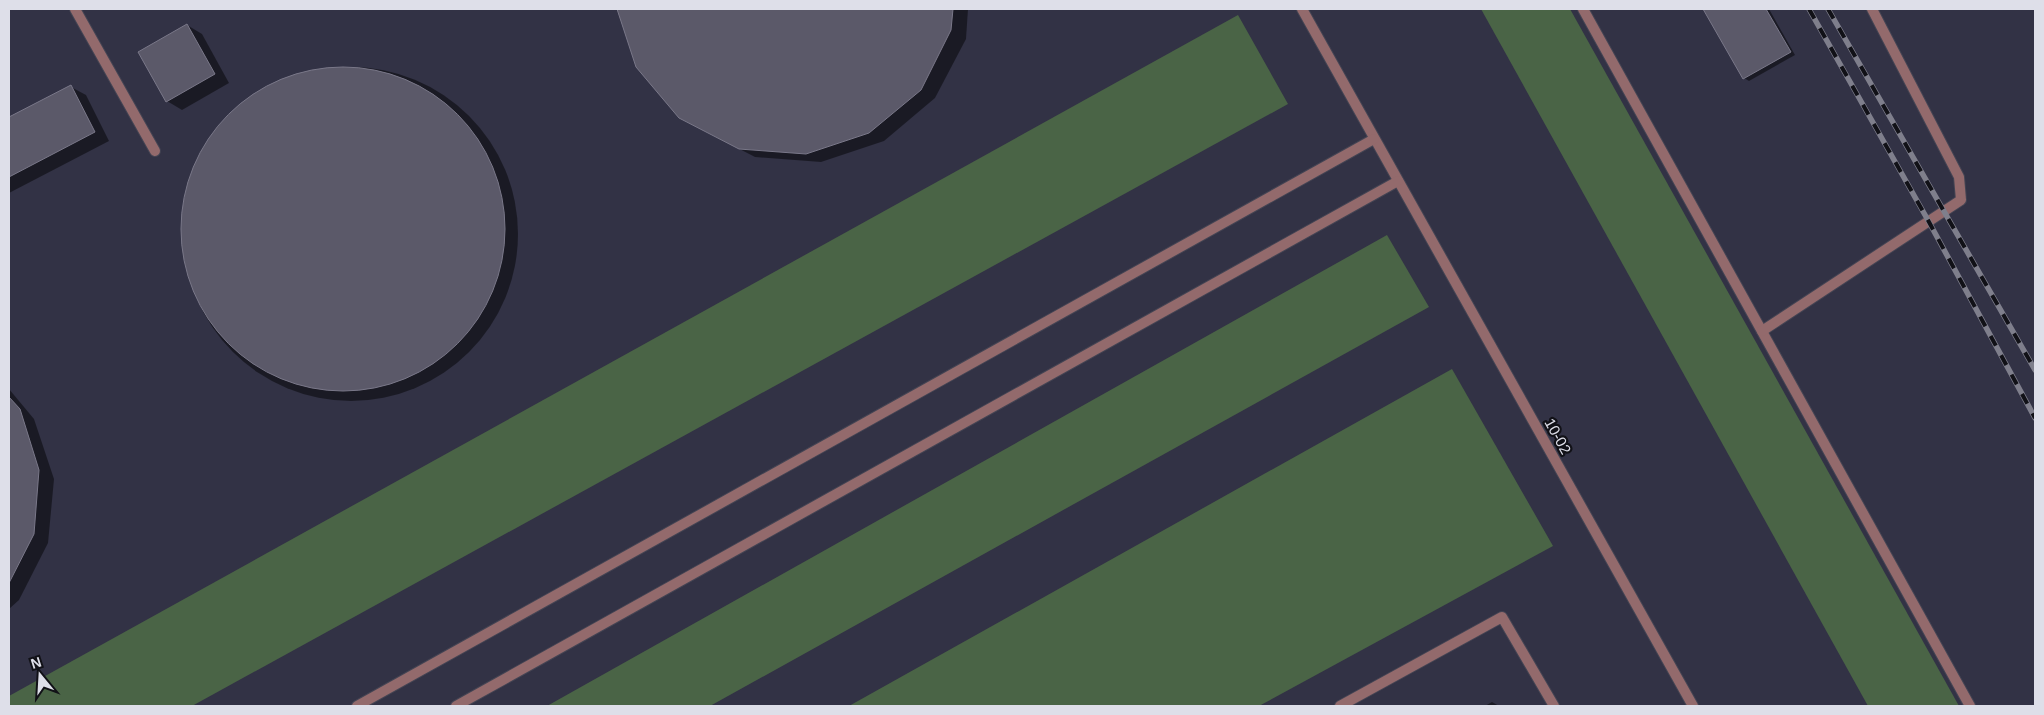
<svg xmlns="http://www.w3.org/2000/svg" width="2044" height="715" viewBox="0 0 2044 715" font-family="Arial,sans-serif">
<rect width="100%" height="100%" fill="#272736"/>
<!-- built -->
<rect fill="#323245" x="9" y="9" width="2026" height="697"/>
<!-- forest -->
<g fill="#4a6446">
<path d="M1481,9H1570L1959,706H1868Z"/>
<path d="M1238,15L1288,104L192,706H9V696Z"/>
<path d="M1387,235L1429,307L710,706H547Z"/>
<path d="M1452,369L1553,546L1259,706H849Z"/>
</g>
<!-- shadow -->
<g fill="#0007">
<path d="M618,9H968L966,39L935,98L884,141L821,162L755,157L695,126L637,66Z"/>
<path d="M1705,9H1769L1795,55L1749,81L1744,78Z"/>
<path d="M187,25L202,34L229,83L182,110L167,101Z"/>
<circle cx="351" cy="234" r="167"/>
<path d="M71,87L86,95L109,141L9,193V119Z"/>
<path d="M9,389L34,419L54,479L48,543L19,600L9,609Z"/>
<path d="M1492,702L1499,706H1485Z"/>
</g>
<!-- building -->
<g fill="#5b5969" stroke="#7a7889">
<path d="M617,9H953L951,30L921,90L869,133L806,154L739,149L679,118L636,67Z"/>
<path d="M1703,9H1766L1791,52L1743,79Z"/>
<path d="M187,24L215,74L166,102L138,52Z"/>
<circle cx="343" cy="229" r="162"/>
<path d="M71,85L95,132L9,177V117Z"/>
<path d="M9,397L20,409L39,470L34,534L9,583Z"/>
</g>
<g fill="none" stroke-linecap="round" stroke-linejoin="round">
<!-- service casing -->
<g stroke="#444453" stroke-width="12">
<g id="service">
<path d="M75,9L155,151"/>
<path d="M1302,9L1693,706"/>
<path d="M1583,9L1970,706"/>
<path d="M1762,331L1961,200L1959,177L1872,9"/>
<path d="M357,706L1374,139"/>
<path d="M456,706L1398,181"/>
<path d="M1340,706L1502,617L1554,706"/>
</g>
</g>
<!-- service -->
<use href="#service" stroke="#936a6c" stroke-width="10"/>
<!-- rail casing -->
<g stroke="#7f7f8c" stroke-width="5.5">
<g id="rail">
<path d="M1809,9L1929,222L2035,418"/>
<path d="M1828,9L2035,370"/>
</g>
</g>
<!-- rail -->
<use href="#rail" stroke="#111117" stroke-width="4" stroke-dasharray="11" stroke-linecap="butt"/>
</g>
<g text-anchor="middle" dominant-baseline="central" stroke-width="4.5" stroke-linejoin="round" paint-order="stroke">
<!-- street labels -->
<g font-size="15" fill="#dedfe9" stroke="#111117">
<text transform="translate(1558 436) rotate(61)">10-02</text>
</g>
</g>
<!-- border -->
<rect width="2044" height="715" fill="none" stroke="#dedfe9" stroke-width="20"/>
<!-- north arrow -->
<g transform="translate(40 675) rotate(342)" stroke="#111117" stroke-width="4" paint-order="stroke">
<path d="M0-4L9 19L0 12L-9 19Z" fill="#dedfe9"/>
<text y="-8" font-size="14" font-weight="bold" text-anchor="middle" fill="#dedfe9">N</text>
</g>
</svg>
